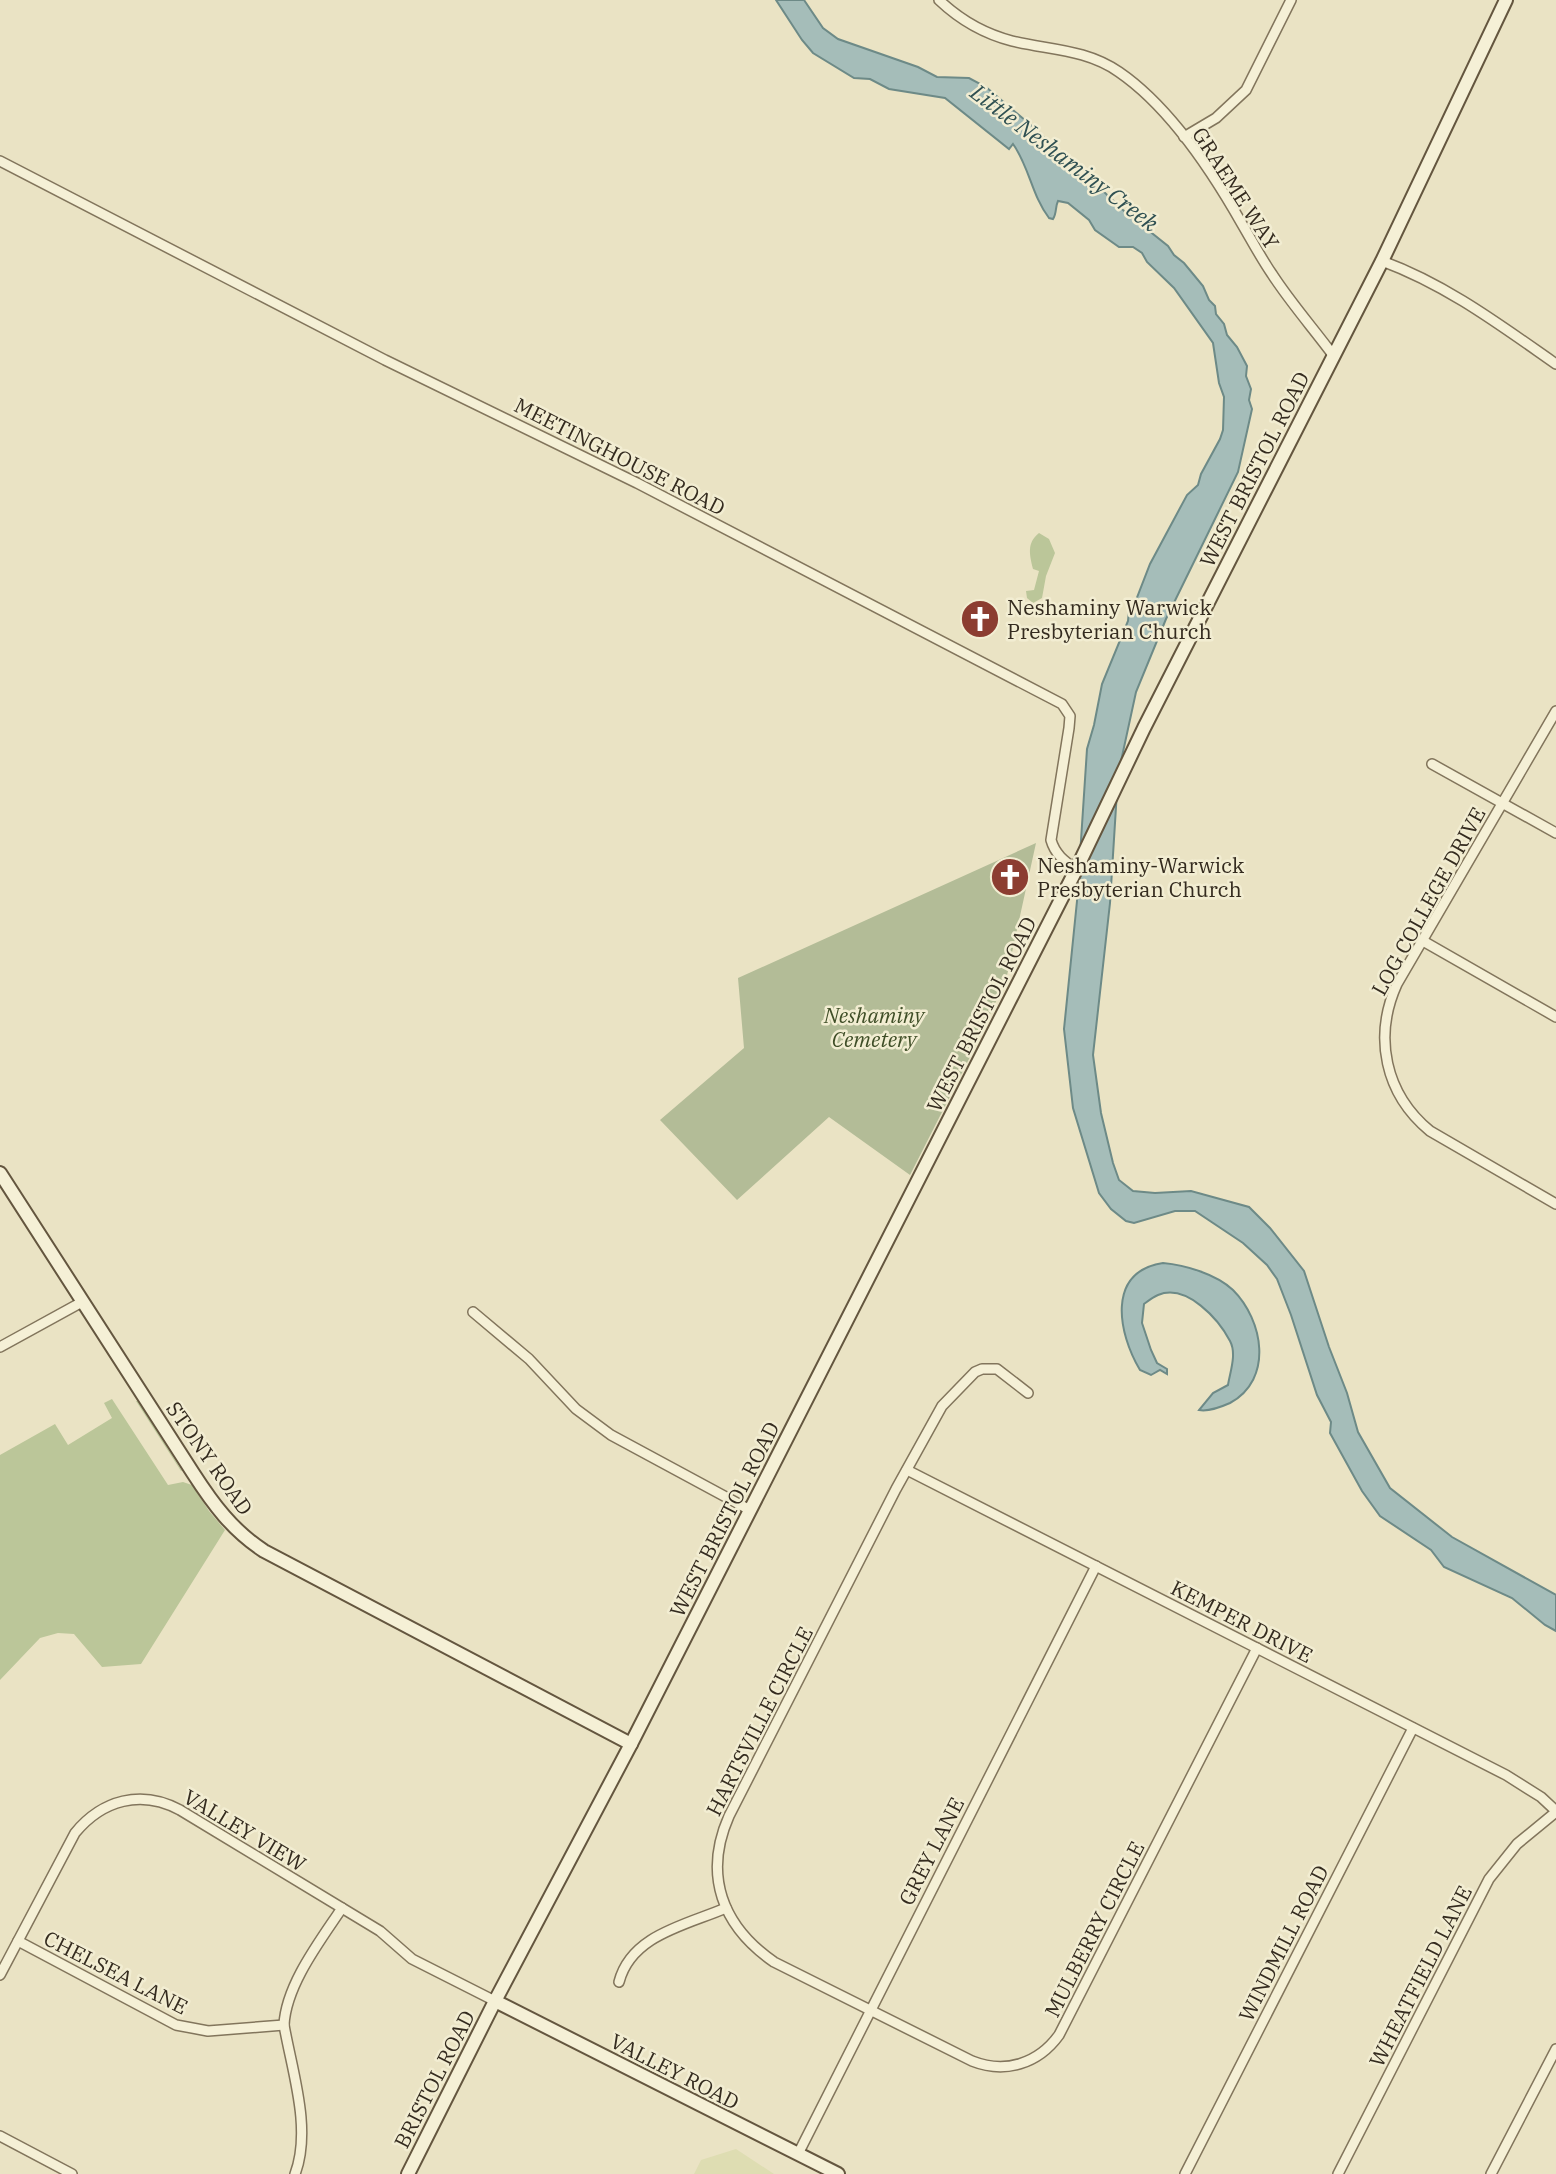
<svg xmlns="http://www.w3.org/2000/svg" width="1556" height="2174" viewBox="0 0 1556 2174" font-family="'IBM Plex Serif',serif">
<rect width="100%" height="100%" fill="#eae3c4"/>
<!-- farmland -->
<path fill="#deddb2" d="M736,2149L774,2174H694L701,2160Z"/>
<!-- green -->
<g fill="#bbc699">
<path d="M1039,533L1049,539L1055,553L1046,576L1042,598L1033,603L1027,598L1026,591L1034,590L1039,571L1033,569C1030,556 1026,543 1039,533Z"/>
<path d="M112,1399L168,1485L183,1482L192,1485L209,1511L225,1530L141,1664L102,1667L74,1634L58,1633L40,1638L0,1680V1455L55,1424L68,1445L112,1418L104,1403Z"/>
<path d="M136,1401H138L182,1471H181Z"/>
</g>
<!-- cemetery -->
<path fill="#b3bc97" d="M1036,843L1006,980L971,1055L910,1175L829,1117L737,1200L660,1120L744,1048L738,978Z"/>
<!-- water -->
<g fill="#a5bdb9" stroke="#6d8a87" stroke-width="2">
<path d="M776,0H804L823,28L838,39L918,67L937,77L969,78L986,87L1040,133L1082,181L1101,189L1123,210L1168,246L1174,255L1184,263L1203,286L1209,300L1215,306L1216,314L1224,324L1227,335L1237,347L1247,366L1246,376L1251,389L1249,400L1252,409L1238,472L1166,619L1136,692L1118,775L1110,903L1093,1055L1101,1113L1113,1163L1119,1180L1133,1191L1155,1193L1191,1191L1249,1207L1270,1228L1304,1271L1329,1347L1347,1393L1358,1432L1390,1488L1452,1537L1556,1595V1631L1545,1625L1512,1598L1444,1567L1431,1550L1380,1516L1362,1491L1330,1433L1331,1422L1317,1395L1291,1315L1277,1279L1267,1265L1243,1243L1195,1211H1175L1134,1223L1126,1221L1111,1209L1099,1193L1073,1108L1064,1029L1077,901L1087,749L1094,725L1102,684L1128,621L1129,610L1136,600L1150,564L1187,495L1198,485L1201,474L1220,439L1223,430L1224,397L1219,383L1213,343L1174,288L1147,262L1142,253L1133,247H1119L1095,230L1089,220L1068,203L1058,201C1055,207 1057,213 1053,219L1049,218C1032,196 1029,166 1013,144L1009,149L945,98L889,89L870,79L854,78L813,53L802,40Z"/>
<path d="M1163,1263C1185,1265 1216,1274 1233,1290C1263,1320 1274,1379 1230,1403C1221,1407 1209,1412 1199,1410L1213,1393L1228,1385C1230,1372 1237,1354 1230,1341C1219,1320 1187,1283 1158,1295C1153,1297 1148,1301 1144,1304L1142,1323L1151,1350L1157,1363L1167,1369V1374L1160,1370L1151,1375L1140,1370C1118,1333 1106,1272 1163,1263Z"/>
</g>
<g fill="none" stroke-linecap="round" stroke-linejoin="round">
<!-- street casing -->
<g stroke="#82755c" stroke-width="12">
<g id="street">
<path d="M939,0C959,19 985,34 1012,41C1049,50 1086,49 1119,72C1170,107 1212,171 1242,224C1252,241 1261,258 1272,274C1290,302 1313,328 1333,355"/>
<path d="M1184,137L1216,118L1246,90L1291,0"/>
<path d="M0,161L385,360L637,483L1062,704L1070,716L1069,728L1051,840C1055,854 1064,861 1076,869"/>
<path d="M1382,261C1447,285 1500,325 1556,364"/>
<path d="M1556,711L1397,984C1373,1037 1385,1094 1430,1131L1556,1204"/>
<path d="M1432,764L1556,833"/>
<path d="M1423,941L1556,1017"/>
<path d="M473,1312L529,1359L576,1409L611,1435L750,1510"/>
<path d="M0,1347L82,1302"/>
<path d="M1028,1393L997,1369H982L975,1372L942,1406L896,1489L729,1816C703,1875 722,1926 774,1962L972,2061C1005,2074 1038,2064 1059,2035L1257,1648"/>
<path d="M907,1470L1506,1775L1541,1797L1556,1811"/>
<path d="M18,1941L176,2025L208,2031L284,2025"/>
<path d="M0,1975L75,1833C102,1800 141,1789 180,1810L380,1931L412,1959L495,2001"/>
<path d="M619,1982C631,1935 686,1925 726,1908"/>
<path d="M0,2136L72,2174"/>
<path d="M798,2154L1096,1566"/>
<path d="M295,2174C312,2129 292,2071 284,2025C286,1985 320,1941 342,1908"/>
<path d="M1185,2174L1413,1728"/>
<path d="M1338,2174L1489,1879L1517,1844L1556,1812"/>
<path d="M1491,2174L1556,2049"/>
</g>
</g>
<!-- secondary casing -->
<g stroke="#64563f" stroke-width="16">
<g id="secondary">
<path d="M0,1173L193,1473C213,1504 232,1530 264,1551L631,1744"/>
<path d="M495,2001L838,2174"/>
<path d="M408,2174L495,2001L631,1744L1077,868L1144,728L1382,261L1506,0"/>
</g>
</g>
<!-- street -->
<use href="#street" stroke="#f5f0d6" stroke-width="9"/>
<!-- secondary -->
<use href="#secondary" stroke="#f5f0d6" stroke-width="12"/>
</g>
<!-- icons -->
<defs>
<g id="church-disc" transform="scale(2.0125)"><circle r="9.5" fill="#8c3d31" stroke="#f2edd2"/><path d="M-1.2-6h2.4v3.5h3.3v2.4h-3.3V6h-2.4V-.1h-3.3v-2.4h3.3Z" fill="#fff"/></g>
</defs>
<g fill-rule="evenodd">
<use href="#church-disc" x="980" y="619"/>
<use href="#church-disc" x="1010" y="877"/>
</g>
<g text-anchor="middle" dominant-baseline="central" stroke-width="5" stroke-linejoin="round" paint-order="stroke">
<!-- street labels -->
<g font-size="21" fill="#342b1f" stroke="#f2edd2">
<text transform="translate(1236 188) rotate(57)">GRAEME WAY</text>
<text transform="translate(620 456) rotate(27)">MEETINGHOUSE ROAD</text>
<text transform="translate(1254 469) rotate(-63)">WEST BRISTOL ROAD</text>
<text transform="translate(1428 901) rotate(-61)">LOG COLLEGE DRIVE</text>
<text transform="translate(981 1014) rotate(-63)">WEST BRISTOL ROAD</text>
<text transform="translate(210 1458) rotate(55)">STONY ROAD</text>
<text transform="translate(724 1519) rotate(-63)">WEST BRISTOL ROAD</text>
<text transform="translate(1242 1621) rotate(27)">KEMPER DRIVE</text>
<text transform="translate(759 1721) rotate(-63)">HARTSVILLE CIRCLE</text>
<text transform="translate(245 1830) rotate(31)">VALLEY VIEW</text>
<text transform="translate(931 1851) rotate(-63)">GREY LANE</text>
<text transform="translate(1094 1929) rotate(-63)">MULBERRY CIRCLE</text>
<text transform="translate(1283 1943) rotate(-63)">WINDMILL ROAD</text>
<text transform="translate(116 1972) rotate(27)">CHELSEA LANE</text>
<text transform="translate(1420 1976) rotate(-63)">WHEATFIELD LANE</text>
<text transform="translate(675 2071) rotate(27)">VALLEY ROAD</text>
<text transform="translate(434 2079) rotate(-63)">BRISTOL ROAD</text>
</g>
<!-- poi labels -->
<g font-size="21" fill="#342b1f" stroke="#f2edd2" text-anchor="start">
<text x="1007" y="607">Neshaminy Warwick<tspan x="1007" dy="24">Presbyterian Church</tspan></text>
<text x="1037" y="865">Neshaminy-Warwick<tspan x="1037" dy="24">Presbyterian Church</tspan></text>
</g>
<!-- park labels -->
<g font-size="21" font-style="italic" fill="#3f4e27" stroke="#f2edd2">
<text x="874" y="1015">Neshaminy<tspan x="874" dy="24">Cemetery</tspan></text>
</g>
<!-- water labels -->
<g font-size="23" font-style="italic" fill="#2f5052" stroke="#f2edd2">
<text transform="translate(1065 157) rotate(37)">Little Neshaminy Creek</text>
</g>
</g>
</svg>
